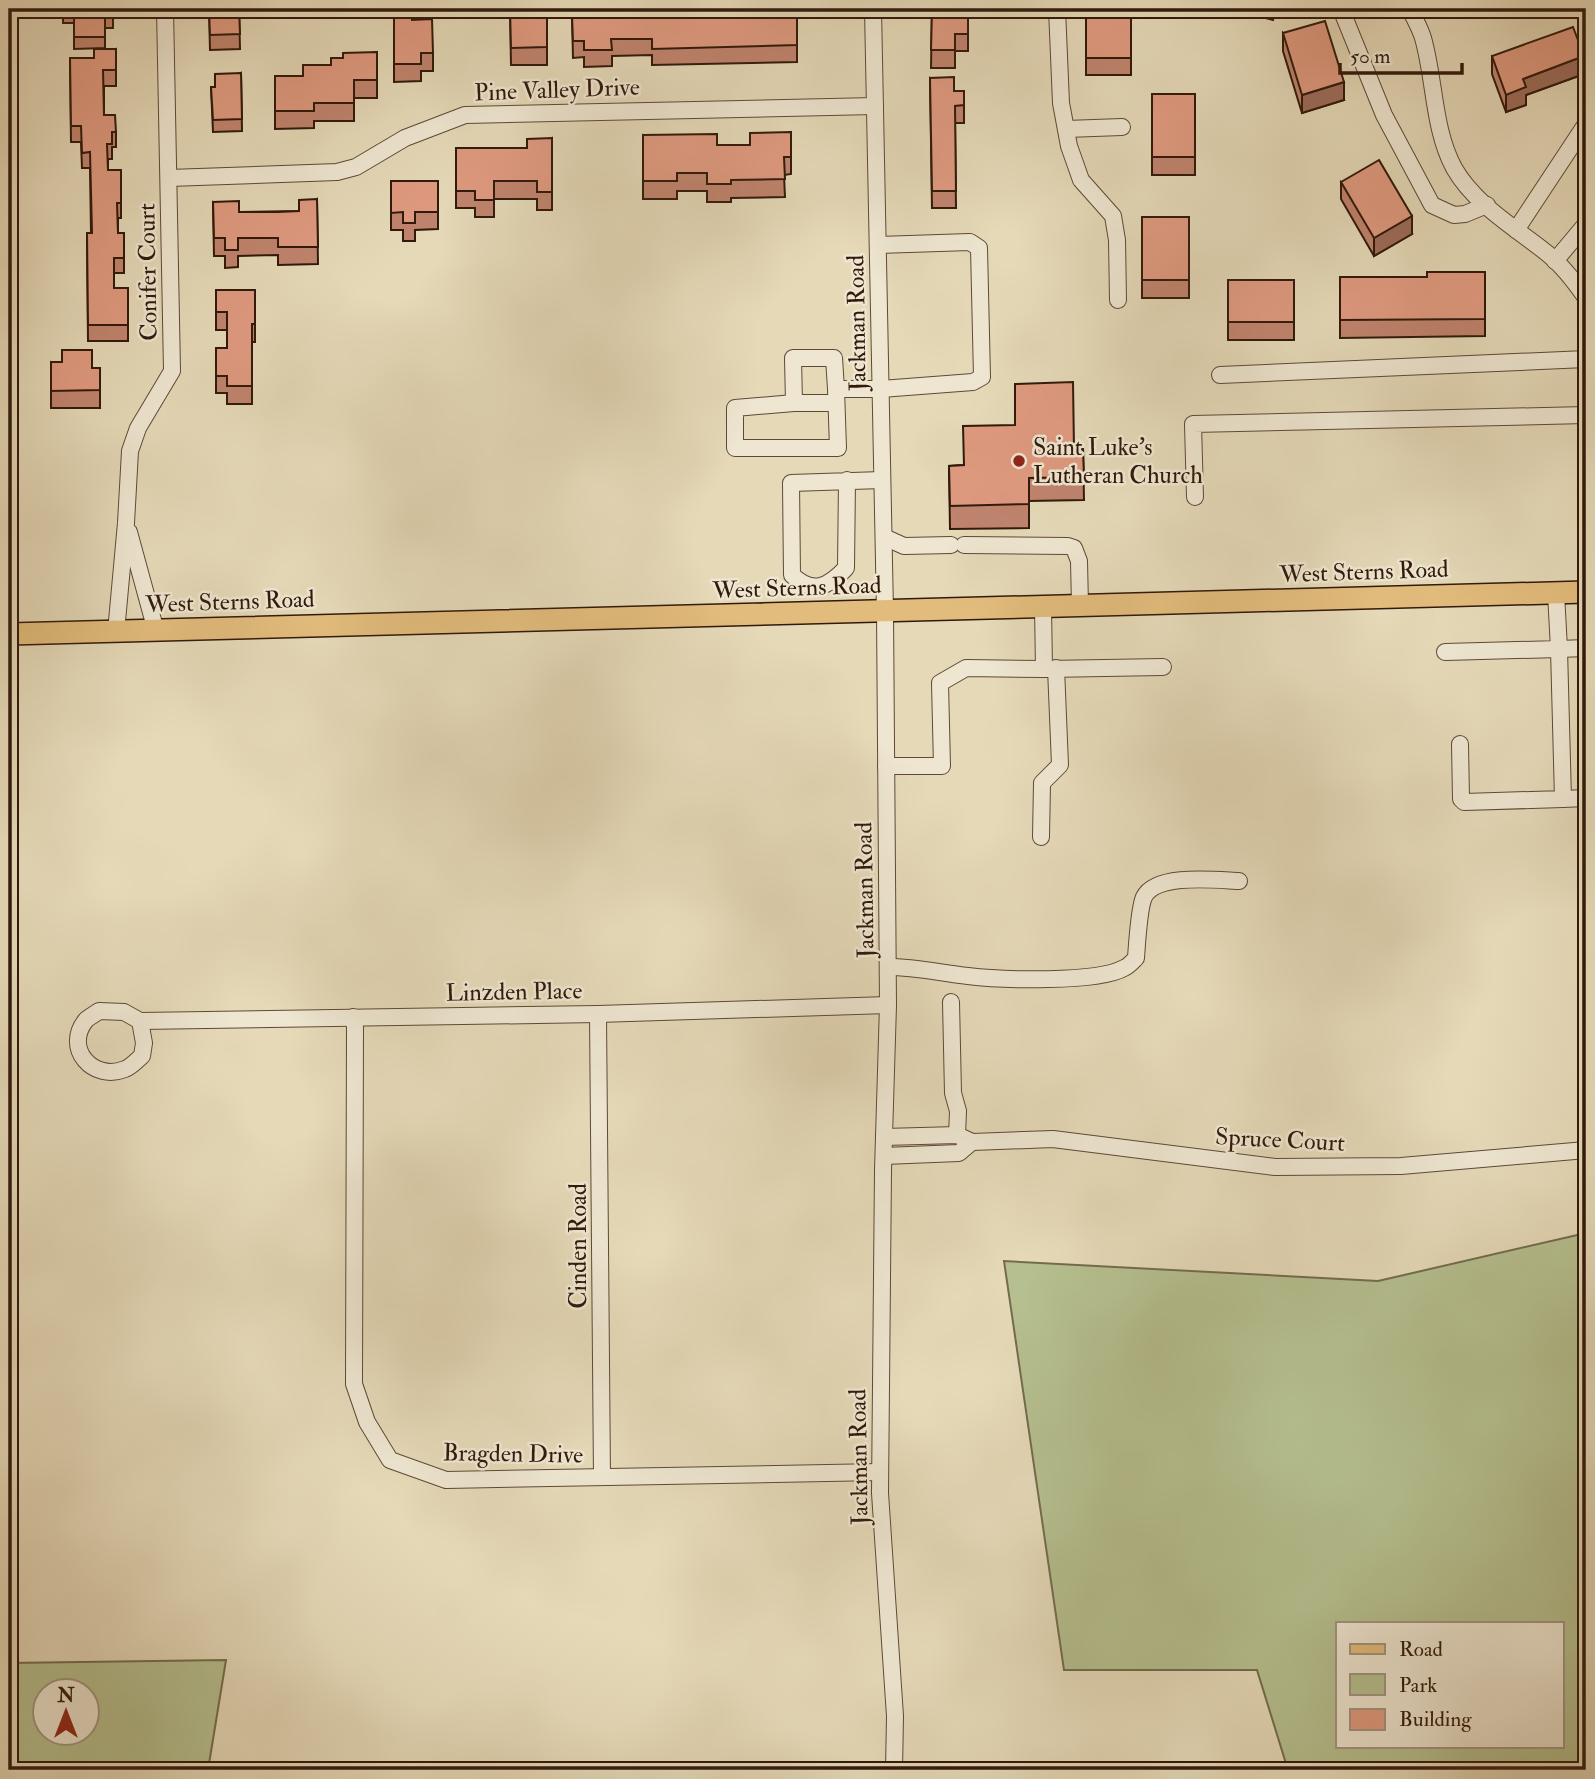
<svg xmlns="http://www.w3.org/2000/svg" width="1595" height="1779" viewBox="0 0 1595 1779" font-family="'IM FELL Double Pica',serif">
<rect width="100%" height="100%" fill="#e5d9b8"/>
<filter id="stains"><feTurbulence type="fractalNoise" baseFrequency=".00286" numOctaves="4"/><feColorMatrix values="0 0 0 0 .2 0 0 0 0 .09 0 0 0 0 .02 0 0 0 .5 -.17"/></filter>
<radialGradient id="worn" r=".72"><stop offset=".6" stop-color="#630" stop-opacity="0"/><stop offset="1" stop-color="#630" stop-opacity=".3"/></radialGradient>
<!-- green -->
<g fill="#b5bf8f" stroke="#736c4d" stroke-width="2" fill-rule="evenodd">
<path d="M1586,1233V1770H1288L1257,1670H1064L1004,1261L1378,1281ZM1338,1623H1562V1746H1338Z"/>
<path d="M226,1660L208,1770H9V1663ZM46,1692H88V1734H46Z"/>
</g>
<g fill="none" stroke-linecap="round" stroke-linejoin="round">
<!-- minor casing -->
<g stroke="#5e4936" stroke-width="18">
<g id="minor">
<path d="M873,9L885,612L888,1005L883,1170L880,1493L895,1716L894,1770"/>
<path d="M1057,9L1061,103L1069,146L1081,180L1113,216L1117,240L1118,300"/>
<path d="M1341,9L1384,115L1432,205L1454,215L1465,214L1487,205"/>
<path d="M1410,9C1414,18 1420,28 1423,38C1435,80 1433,129 1454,168C1475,205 1516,228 1548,254C1564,267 1575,282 1586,298"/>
<path d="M1066,129L1122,127"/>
<path d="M169,178L337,172L356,167L405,138L465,115L875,106"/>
<path d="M1516,230L1586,124"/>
<path d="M1555,261L1586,224"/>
<path d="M1220,375L1586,359"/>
<path d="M836,389L838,448H735V408L794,403L793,358H834L836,389H881L973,382L982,377L979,248L970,242L878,245"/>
<path d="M794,403H836"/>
<path d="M847,480L846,568C828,587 813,595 792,575L791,483L882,480"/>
<path d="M1195,497L1193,424L1586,415"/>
<path d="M129,532L156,631"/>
<path d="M884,537L904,546L951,545"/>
<path d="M964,545L1068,546L1074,548L1079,561L1080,606"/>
<path d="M116,632L126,523L130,451L138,428L172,371L165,9"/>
<path d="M1445,652L1559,649L1556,593"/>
<path d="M1046,669L1163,667"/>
<path d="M1460,744L1461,799L1464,802L1563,799L1559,649L1586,648"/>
<path d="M886,766H942L940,683L966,668L1044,669L1043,607"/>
<path d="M1563,799L1586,798"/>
<path d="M1041,837L1042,783L1060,765L1056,668"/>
<path d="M888,967C917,967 940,973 968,976C1000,980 1098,983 1124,968C1129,966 1133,961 1136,958C1137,944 1139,908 1144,897C1156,873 1216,880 1239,881"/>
<path d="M951,1002L953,1093L958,1111L957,1135"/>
<path d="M99,1011L124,1012L140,1021L144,1043L142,1056C137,1060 131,1067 125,1069C93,1082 63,1048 86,1020C89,1017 95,1014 99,1011Z"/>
<path d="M598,1014L602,1477"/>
<path d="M353,1017L355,1027L354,1384L367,1422L390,1460L446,1480L880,1472"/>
<path d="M140,1021L598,1014L888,1005"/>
<path d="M884,1137L957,1135L972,1142L1053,1139L1275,1167L1401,1166L1586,1150"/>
<path d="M884,1156L959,1153L972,1142"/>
</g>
</g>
<!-- major casing -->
<g stroke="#31190b" stroke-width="24">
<path id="major" d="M9,634L1586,592"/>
</g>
<!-- minor -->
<use href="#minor" stroke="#eee6d1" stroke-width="16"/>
<!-- major -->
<use href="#major" stroke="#e2bc7c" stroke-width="21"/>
</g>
<!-- wall -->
<g fill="#c0846e" stroke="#31190b" stroke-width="2">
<path d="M63,9H113V28H105V48L74,49V23H63Z"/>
<path d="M209,9H239L240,49L210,50Z"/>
<path d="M510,9H547V65H511Z"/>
<path d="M932,9L955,16L968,17V51H955V68H931Z"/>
<rect x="1086" y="9" width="45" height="66"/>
<path d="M1232,9H1275L1273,20Z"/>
<path d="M611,10L668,17L797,18V62L652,65V55L612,56V66L584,67V57L573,58L572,16H598Z"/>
<path d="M394,12L412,20L433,53V71H421V81L394,82Z"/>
<path d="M1283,33L1344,100L1302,113L1283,51Z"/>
<path d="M116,49V86H104V115L116,132V147H112V159H108V170H121V218H118V233H124V273H114V288H128V341H88L87,233H91L90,168H82L81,142H71L70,58H94Z"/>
<path d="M377,52V98H354V121H314V128L275,129V76H303L331,65L343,58Z"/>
<path d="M1492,56L1584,74L1526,95V105L1506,112L1492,74Z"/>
<path d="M241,73L242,131L213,132L211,87H215Z"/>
<path d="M930,78L954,91H964V123H955L956,208H932Z"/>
<rect x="1152" y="94" width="43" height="81"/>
<path d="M791,132V174L784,175L785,197L731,198V202H707V191H677V199H643V135L717,145H750Z"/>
<path d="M552,138V210H537V199H494V217H475V208H456V148H527Z"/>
<path d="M391,181H438V229L415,230V241H403V230H391Z"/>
<path d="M1341,182L1412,234L1374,256L1341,199Z"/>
<path d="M317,199L318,264L278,265V255L238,256V267L225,268V256H214L213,202L239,212L299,211Z"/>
<rect x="1142" y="217" width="47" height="81"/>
<path d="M1485,272V336L1340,338V277H1427Z"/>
<rect x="1228" y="280" width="66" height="60"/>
<path d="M216,290H255V342H252V404H227V393H216V348H227V330H216Z"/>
<path d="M51,362L92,368H100V408H51Z"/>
<path d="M1074,449H1083L1084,500L1029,501V528L950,529L949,466L963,465Z"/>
</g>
<!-- shaded-wall -->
<g fill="#9c6c5a" stroke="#31190b" stroke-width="2">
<path d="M1273,9H1275L1273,20Z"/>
<path d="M1584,56V74L1526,95V105L1506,112V95L1523,79Z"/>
<path d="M1344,82V100L1302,113V95Z"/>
<path d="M1412,216V234L1374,256V238Z"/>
</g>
<!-- building -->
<g fill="#df9a80" stroke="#31190b" stroke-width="2">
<path d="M63,9H113V16L105,17V37H74V11H63Z"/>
<path d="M209,9H239L240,34L210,35Z"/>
<path d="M510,9H547V47L511,48Z"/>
<path d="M598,9H611V10L668,9V17L755,15V9H786V18H797V45L652,49V39H611L612,50H584V41H573L572,16H598Z"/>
<path d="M932,9H955L954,16L968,17V34H955V50H931Z"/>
<rect x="1086" y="9" width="45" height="49"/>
<path d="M394,12H412V20L432,19L433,53H421V64H394Z"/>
<path d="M1325,21L1344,82L1302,95L1283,33Z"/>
<path d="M1573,27L1584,56L1523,79L1526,87L1506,95L1492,56Z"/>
<path d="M94,49H116V70H103L104,115H115L116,132H112V144H107L108,170H121V203H117L118,233H124V258H114V288H128V325H88L87,233H92L90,152L82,153L81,126H71L70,58H94Z"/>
<path d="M377,52V80H354V103H314V111H275V76H303V65H331V58H343V53Z"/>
<path d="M241,73L242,119L213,120L211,87H215V74Z"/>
<path d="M954,77V91H964V105L955,106L956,191H932L930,78Z"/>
<rect x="1152" y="94" width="43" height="63"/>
<path d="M791,132V157H784L785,179L731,180V184H707V173H677V181H643V135L717,134V145H750V133Z"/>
<path d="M552,138V192H537V181H494V200H475V191H456V148H527V139Z"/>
<path d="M1379,160L1412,216L1374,238L1341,182Z"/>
<path d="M391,181H438V212H415V223H403V212L391,213Z"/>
<path d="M317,199L318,247H278V238H238V250H225V238H214L213,202L239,201V212H278L299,211V200Z"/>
<rect x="1142" y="217" width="47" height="63"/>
<path d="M1427,272H1485V319L1340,320V277H1427Z"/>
<rect x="1228" y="280" width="66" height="42"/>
<path d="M216,290H255V324H252V386H227V376H216V348H227V312H216Z"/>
<path d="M62,350H92V368H100V390L51,391V362H62Z"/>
<path d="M1073,382L1074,449H1083L1084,477L1029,478V504L950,506L949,466L964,465L963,426L1015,425V384Z"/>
</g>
<!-- markers -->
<circle fill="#8f2418" stroke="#eee6d1" stroke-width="2.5" cx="1019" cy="461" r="7"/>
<g text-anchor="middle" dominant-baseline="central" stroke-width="5" stroke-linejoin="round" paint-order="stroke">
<!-- street labels -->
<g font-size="24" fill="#31190b" stroke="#eee6d1">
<text transform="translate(557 90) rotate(-2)">Pine Valley Drive</text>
<text transform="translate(148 272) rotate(-91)">Conifer Court</text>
<text transform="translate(857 323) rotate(-91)">Jackman Road</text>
<text transform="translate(1364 572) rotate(-2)">West Sterns Road</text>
<text transform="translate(797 588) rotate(-2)">West Sterns Road</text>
<text transform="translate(230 602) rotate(-2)">West Sterns Road</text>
<text transform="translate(865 890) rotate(-91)">Jackman Road</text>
<text transform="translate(514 992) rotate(-1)">Linzden Place</text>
<text transform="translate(1280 1140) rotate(3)">Spruce Court</text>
<text transform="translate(578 1246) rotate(-90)">Cinden Road</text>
<text transform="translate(513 1454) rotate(1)">Bragden Drive</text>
<text transform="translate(859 1457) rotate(-91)">Jackman Road</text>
</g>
<!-- poi labels -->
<g font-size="24" fill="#31190b" stroke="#eee6d1" text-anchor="start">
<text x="1033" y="447">Saint Luke's<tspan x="1033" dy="28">Lutheran Church</tspan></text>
</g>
</g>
<!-- margin -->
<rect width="1595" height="1779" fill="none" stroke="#e5d9b8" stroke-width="35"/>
<rect x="10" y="10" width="1574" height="1758" fill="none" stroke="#31190b" stroke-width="3.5"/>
<rect x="18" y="18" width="1560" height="1744" fill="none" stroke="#31190b" stroke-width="2"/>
<!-- legend -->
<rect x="1336" y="1622" width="228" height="126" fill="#eee6d1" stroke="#a29482" stroke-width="2"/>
<rect x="1350" y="1644" width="35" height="10" fill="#e2bc7c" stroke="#a29482" stroke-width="2"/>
<text x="1399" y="1656" font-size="21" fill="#31190b">Road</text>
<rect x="1350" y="1674" width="35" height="21" fill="#b5bf8f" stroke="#a29482" stroke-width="2"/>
<text x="1399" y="1692" font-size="21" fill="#31190b">Park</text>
<rect x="1350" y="1709" width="35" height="21" fill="#df9a80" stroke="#a29482" stroke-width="2"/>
<text x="1399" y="1726" font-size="21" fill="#31190b">Building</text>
<!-- north arrow -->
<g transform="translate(66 1712)"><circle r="33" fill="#eee6d1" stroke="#a29482" stroke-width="2"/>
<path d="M0-5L12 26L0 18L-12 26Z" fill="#8f2418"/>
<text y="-10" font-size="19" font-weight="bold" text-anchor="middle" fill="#31190b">N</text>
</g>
<!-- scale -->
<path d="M1340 63v10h122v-10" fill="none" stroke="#31190b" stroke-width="3.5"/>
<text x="1350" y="63" font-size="21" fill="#31190b" stroke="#eee6d1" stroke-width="5" paint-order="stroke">50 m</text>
<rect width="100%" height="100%" filter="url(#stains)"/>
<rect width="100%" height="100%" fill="url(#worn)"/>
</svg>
